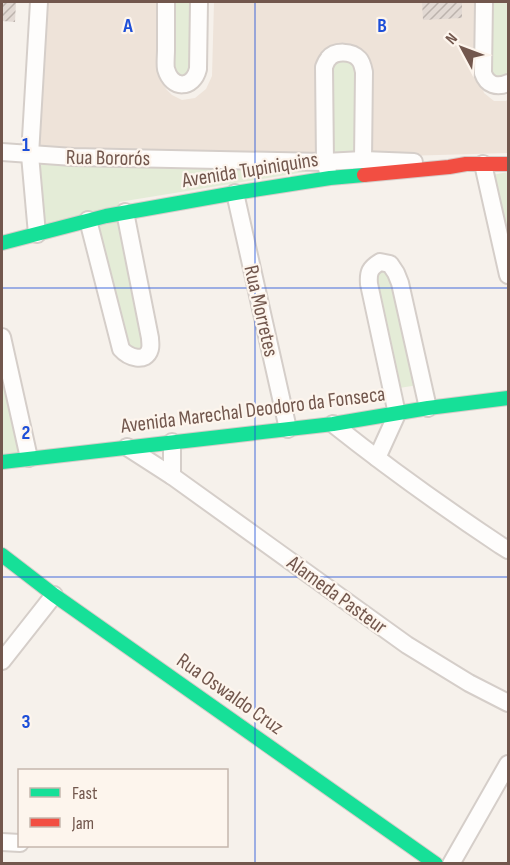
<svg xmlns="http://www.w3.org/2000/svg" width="510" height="865" viewBox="0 0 510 865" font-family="'Sofia Sans Condensed',sans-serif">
<defs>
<pattern id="building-hatch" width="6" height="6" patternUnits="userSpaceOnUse" patternTransform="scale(1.5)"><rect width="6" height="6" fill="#e2d9d3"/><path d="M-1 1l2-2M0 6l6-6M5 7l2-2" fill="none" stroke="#bcb3ad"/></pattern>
</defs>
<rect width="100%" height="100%" fill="#f6f1eb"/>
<!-- residential -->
<path fill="#eee3d9" d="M44,2H162L161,77L166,89L172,95L182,100L195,98L206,89L212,76L214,2H478V74L484,93L494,101H506L508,99V153L369,157V71L320,158L74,150L38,145Z"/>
<!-- green -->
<g fill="#e4ecd7">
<path d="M168,2H198L193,78H173Z"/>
<path d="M485,2H508V81L490,80Z"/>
<path d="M339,57L361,68L354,156L327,157L328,67Z"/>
<path d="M32,163L87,165L323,169L119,202L148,348L131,353L89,213L38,227Z"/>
<path d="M508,172V254L492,175Z"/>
<path d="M377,267L389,269L418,385L393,389L374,301Z"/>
<path d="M2,340L24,453L2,457Z"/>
</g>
<!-- building -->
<g fill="url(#building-hatch)">
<path d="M2,2H16L15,22L2,21Z"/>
<path d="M422,2H462V18L423,20Z"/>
</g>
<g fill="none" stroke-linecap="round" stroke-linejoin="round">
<!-- street casing -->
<g stroke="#d5cec9" stroke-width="20">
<g id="street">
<path d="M166,2C166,18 166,34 166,50C166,56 165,64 166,69C172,90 193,89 198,69L199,2"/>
<path d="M484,2L483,73C487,85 497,88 508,83"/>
<path d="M2,152L73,157L325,162L363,160L414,162"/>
<path d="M483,164L508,275"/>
<path d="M328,172L325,162L324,67C324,67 327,59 328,59C335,50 352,51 359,59C362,62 363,67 364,72L363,160"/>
<path d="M235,193L288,429"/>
<path d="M88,220L121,349C128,357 146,364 150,349C151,345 150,342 150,338L125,212"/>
<path d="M37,234L30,155L39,2"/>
<path d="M2,337L29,458"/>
<path d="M333,424C387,467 443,507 500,545L508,550"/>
<path d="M127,447L172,476L407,645L469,683L508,703"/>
<path d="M377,458L397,414L369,284C368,272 370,268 380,262L390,264L396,273L400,283L428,408"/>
<path d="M172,476V442"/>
<path d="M2,661L54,595"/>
<path d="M2,842L20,843"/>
<path d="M451,864L508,764"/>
</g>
</g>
<!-- fast casing -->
<g stroke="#d5ccc8" stroke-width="16">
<g id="fast">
<path d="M2,243L106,216L235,193L330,178L364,175"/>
<path d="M2,462L333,424L428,408L508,398"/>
<path d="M2,555L54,595L436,864"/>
</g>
</g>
<!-- jam casing -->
<g stroke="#d5ccc8" stroke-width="16">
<path id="jam" d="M364,175L449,167L466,164H508"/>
</g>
<!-- street -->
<use href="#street" stroke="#fefdfc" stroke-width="16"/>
<!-- fast -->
<use href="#fast" stroke="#16e098" stroke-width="14"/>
<!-- jam -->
<use href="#jam" stroke="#f24e42" stroke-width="14"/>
</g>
<!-- grid -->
<path fill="none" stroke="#1d4ed8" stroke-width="1.5" stroke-opacity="0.55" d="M255,2V864M2,288H508M2,577H508"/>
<g text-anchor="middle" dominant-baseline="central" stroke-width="4.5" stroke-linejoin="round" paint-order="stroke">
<!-- street labels -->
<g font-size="21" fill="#72574d" stroke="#fdf5ed">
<text transform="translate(108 158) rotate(1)">Rua Bororós</text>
<text transform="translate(250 170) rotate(-9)">Avenida Tupiniquins</text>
<text transform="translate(261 311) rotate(77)">Rua Morretes</text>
<text transform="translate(253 410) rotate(-7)">Avenida Marechal Deodoro da Fonseca</text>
<text transform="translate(337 595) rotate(36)">Alameda Pasteur</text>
<text transform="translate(230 694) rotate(35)">Rua Oswaldo Cruz</text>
</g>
</g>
<g font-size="20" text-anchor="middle" font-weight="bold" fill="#1d4ed8" stroke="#fdf5ed" stroke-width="4.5" stroke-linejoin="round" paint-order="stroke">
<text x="128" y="32">A</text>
<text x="382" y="32">B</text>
<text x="26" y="151">1</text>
<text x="26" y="439">2</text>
<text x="26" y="728">3</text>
</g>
<!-- border -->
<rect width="510" height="865" fill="none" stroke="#72574d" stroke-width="6"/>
<!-- legend -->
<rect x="18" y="769" width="210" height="78" fill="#fdf5ed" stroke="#c5b6ad" stroke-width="1.5"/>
<rect x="30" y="788" width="30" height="9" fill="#16e098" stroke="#c5b6ad" stroke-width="1.5"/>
<text x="72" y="799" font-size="18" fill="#72574d">Fast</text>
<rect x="30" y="818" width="30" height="9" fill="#f24e42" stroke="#c5b6ad" stroke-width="1.5"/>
<text x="72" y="829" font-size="18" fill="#72574d">Jam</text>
<!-- north arrow -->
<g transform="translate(462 48) rotate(311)" stroke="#fdf5ed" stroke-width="4.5" paint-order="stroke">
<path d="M0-4.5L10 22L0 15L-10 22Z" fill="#72574d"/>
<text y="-9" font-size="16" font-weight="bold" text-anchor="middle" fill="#72574d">N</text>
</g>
</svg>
